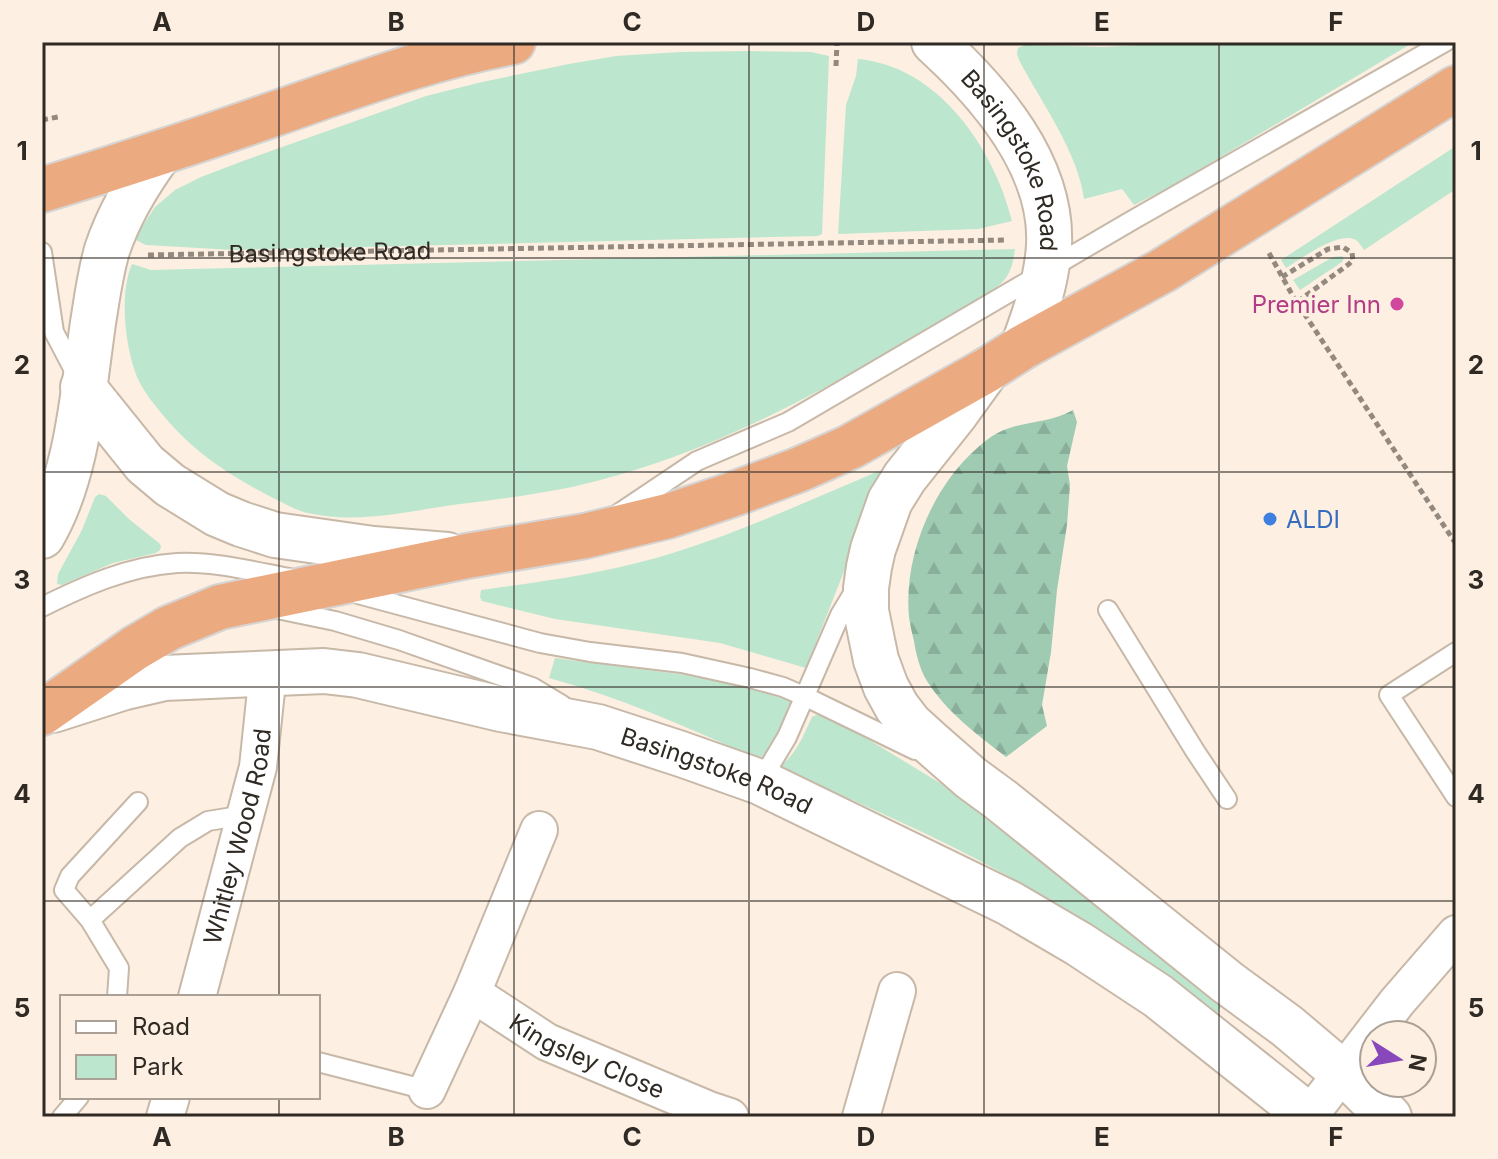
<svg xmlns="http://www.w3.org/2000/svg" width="1498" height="1159" viewBox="0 0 1498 1159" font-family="Inter,sans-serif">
<defs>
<pattern id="forest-firs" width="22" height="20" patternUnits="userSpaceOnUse" patternTransform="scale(2)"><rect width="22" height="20" fill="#9fcbb2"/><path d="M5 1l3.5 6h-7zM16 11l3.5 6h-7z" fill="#89ae99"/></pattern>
</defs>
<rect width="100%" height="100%" fill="#fdefe2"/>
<!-- green -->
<g fill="#bde6ce">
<path d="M1196,42H1414L1172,186L1134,205L1122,189L1084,199C1078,152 1041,102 1019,60L1017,54L1018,48L1025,45L1104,47Z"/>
<path d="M748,51L811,52L829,56L822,234L818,236L234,250L146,245L134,239L155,207L175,190L201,177L243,161L426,96L482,82L569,64L616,56L680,52Z"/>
<path d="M858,59C938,66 994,148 1012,221L978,229L838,234L846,105L856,76Z"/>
<path d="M1456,146V189L1364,250C1363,248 1358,241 1356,240C1339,230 1301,259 1286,268L1281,260Z"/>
<path d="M1015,249C1013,265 1010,277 997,287C866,367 724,454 572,487C533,495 492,500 452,505C404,512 357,524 308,513C297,511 286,504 275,499C236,479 197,455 168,421C157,408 144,393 137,377C125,347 119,294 132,264L151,270L190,269Z"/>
<path d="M1342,256L1344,258L1342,262L1300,290L1293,280L1333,257Z"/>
<path d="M879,471L882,475L872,486L866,499L858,521L850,556L806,668L720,643L555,619L482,601L480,597L481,590C540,582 599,574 656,558C733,536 805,502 879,471Z"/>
<path d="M99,494L106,496L130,520L159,543L161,546L160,550L156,553L113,563L62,585L57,584L58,574L82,530L95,497Z"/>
<path d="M555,658L717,679L789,700L792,704C787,724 780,745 762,757L750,755C684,726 619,697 549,678Z"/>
<path d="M816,715L822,716L861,735L940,783L1224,1002L1215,1016C1147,966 1079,917 1006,875C933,834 855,802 779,767C796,755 803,736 812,717Z"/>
</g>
<!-- forest -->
<path fill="url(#forest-firs)" d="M1073,410L1077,422L1067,466L1070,485L1067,525L1057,590L1051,652L1042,705L1047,726L1006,757C978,735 947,713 927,681C920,670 916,654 914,641C912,633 910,625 909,617C903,552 936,478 988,439C1015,419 1045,426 1073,410Z"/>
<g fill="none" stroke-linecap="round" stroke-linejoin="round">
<!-- service casing -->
<g stroke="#c7b8a8" stroke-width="22">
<g id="service">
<path d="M42,252L54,332L76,374"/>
<path d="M618,514L697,461L788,422L1131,221L1445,42"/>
<path d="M354,593L540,643L590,652L682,663L750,678L783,687L806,697L915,750"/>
<path d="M42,607C84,586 129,566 177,563C215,561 256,572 294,579"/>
<path d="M277,609L335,621L399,640L532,687L562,705"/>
<path d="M1108,610L1195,751L1227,799"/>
<path d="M1456,652L1389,695L1456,797"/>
<path d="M760,782L787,737L840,615L857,587"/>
<path d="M90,920L180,838L208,821L245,815"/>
<path d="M117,997L119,968L90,920L64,890L70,876L138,802"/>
<path d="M318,1062L427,1090"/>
<path d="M62,1117L79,1097"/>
</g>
</g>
<!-- minor casing -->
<g stroke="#c7b8a8" stroke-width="40">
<g id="minor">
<path id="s2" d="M472,993L547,1042L709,1110L730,1117"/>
<path id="s3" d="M197,997L258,767L268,672"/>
<path d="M427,1090L472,993L539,830"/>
<path d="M1309,1116L1397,1002L1456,934"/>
<path d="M165,1117L171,1097"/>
<path d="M861,1117L897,991"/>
</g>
</g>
<!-- secondary casing -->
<g stroke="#c7b8a8" stroke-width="48">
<g id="secondary">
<path id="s4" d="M934,42C990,93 1053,165 1049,245C1047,281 1035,314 1023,347"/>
<path d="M987,370L956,413L905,477L890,501L873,549L869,567L866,588V611L876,660L886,687L897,707L910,724L931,743L971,778L1001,800L1227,982L1287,1026L1358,1086L1389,1117"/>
<path d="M83,387L145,464L170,485L217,514L241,524L275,535L373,549L447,555"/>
<path d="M42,536C78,475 83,392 93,323C97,298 100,274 107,250C119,214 137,184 159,154"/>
<path id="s5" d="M53,710L125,687L164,678L324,671L358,675L501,709L598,727L681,754L760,782L1009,903L1079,944L1158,996L1310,1117"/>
</g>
</g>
<!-- trunk casing -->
<g stroke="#d6d4d3" stroke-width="48">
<g id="trunk">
<path d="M42,190C120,166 197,141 274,114C352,87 431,57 513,42"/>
<path d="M42,713L135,648L169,628L220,607L467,556L585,536L668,516L731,495L798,470L850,447L987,370L1023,347L1162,271L1456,88"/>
</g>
</g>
<!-- path -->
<g stroke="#93897f" stroke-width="5" stroke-dasharray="6 4" stroke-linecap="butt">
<path d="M836,66L837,42"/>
<path d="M42,120L58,117"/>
<path d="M1269,253L1294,298L1456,544"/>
<path id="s1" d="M148,255L1006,240"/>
<path d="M1282,277L1328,249L1343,247L1352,253L1353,260L1349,264L1297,302"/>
</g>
<!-- service -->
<use href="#service" stroke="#fff" stroke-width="18"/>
<!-- minor -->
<use href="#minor" stroke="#fff" stroke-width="36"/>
<!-- secondary -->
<use href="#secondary" stroke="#fff" stroke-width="44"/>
<!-- trunk -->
<use href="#trunk" stroke="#ecaa80" stroke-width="44"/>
</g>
<!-- grid -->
<path fill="none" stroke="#302a24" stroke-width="2" stroke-opacity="0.55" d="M279,42V997M514,42V1117M749,42V1117M984,42V1117M1219,42V1117M42,258H1456M42,472H1456M42,687H1456M42,901H1456M279,1097V1117"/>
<!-- markers -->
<circle fill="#d1479c" stroke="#fdefe2" stroke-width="3" cx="1397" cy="304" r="8"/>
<circle fill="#3f7fe0" stroke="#fdefe2" stroke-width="3" cx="1270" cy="519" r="8"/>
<g text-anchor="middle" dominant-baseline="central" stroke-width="7" stroke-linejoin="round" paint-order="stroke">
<!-- street labels -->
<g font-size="24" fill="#302a24" stroke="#fdefe2">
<text stroke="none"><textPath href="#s4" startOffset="146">Basingstoke Road</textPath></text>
<text stroke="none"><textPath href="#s1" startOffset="182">Basingstoke Road</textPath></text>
<text stroke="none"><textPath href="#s5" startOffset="682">Basingstoke Road</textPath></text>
<text stroke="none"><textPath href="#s3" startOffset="166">Whitley Wood Road</textPath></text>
<text stroke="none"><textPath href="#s2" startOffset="132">Kingsley Close</textPath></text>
</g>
<!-- hotel labels -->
<g font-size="24" fill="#b23c85" stroke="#fdefe2" text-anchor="end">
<text x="1381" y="304">Premier Inn</text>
</g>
<!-- shop labels -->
<g font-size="24" fill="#366cbe" stroke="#fdefe2" text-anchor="start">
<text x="1286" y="519">ALDI</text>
</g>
</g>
<!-- border -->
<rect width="1498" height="1159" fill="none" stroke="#fdefe2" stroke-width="88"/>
<!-- legend -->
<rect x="60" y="995" width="260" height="104" fill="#fdefe2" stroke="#aba096" stroke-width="2"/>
<rect x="76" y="1021" width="40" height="12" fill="#ffffff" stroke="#aba096" stroke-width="2"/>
<text x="132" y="1035" font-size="24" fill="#302a24">Road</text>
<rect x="76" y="1055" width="40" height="24" fill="#bde6ce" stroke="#aba096" stroke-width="2"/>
<text x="132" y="1075" font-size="24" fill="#302a24">Park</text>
<!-- north arrow -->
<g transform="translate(1398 1059) rotate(101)"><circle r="38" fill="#fdefe2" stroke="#aba096" stroke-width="2"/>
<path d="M0-6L14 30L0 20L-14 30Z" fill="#8947bc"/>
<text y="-12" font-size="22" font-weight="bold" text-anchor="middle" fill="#302a24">N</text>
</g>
<rect x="44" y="44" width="1410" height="1071" fill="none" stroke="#302a24" stroke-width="3"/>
<g font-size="26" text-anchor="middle" font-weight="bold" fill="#302a24">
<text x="162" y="31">A</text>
<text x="396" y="31">B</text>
<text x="632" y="31">C</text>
<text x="866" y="31">D</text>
<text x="1102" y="31">E</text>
<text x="1336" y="31">F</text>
<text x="22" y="160">1</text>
<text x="1476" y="160">1</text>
<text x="22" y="374">2</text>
<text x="1476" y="374">2</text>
<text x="22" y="589">3</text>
<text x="1476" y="589">3</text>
<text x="22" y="803">4</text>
<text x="1476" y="803">4</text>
<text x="22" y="1017">5</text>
<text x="1476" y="1017">5</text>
<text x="162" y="1146">A</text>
<text x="396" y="1146">B</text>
<text x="632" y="1146">C</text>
<text x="866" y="1146">D</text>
<text x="1102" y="1146">E</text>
<text x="1336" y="1146">F</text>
</g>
</svg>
